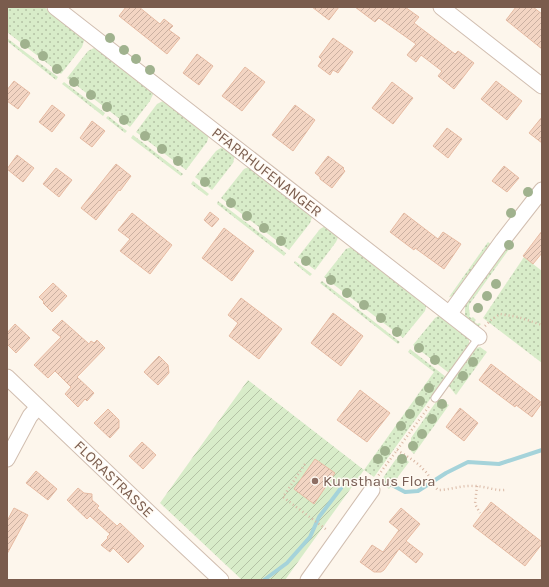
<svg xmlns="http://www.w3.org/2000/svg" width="549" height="587" viewBox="0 0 549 587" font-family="Karla,sans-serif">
<defs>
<pattern id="grass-dots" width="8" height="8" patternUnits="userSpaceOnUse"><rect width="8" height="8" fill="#d8ecc9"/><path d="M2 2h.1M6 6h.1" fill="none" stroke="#b4c2a5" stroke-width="1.8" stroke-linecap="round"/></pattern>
<pattern id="garden-furrows" width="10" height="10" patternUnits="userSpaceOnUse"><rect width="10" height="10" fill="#d8ecc9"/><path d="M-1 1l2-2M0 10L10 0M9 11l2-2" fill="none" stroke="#b4c2a5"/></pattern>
<pattern id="building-hatch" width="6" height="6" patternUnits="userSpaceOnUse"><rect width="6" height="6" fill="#f3d5c3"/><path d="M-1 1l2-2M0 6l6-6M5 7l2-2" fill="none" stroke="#cab0a1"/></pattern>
</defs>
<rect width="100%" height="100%" fill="#fdf6ec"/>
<!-- grass -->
<g fill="url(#grass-dots)">
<path d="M7,7H44L85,38L82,47L61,74L7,32Z"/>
<path d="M7,38L58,77L56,80L7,41Z"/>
<path d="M96,47L154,92L150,101L130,127L67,78L88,51Z"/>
<path d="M64,82L105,113L103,116L62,84Z"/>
<path d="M165,100L209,135L207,142L186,170L136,132L157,104Z"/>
<path d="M108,116L127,131L125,133L106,118Z"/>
<path d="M133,135L183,174L181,176L131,138Z"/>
<path d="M224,146L235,155L233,163L212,190L195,177L216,151Z"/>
<path d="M251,166L313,214L310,223L289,250L221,198L244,169Z"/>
<path d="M193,181L209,194L207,196L191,184Z"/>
<path d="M218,201L286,253L284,256L217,204Z"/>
<path d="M327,225L339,235L336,242L315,270L298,257L320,229Z"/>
<path d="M488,242L492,245L453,296L449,297Z"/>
<path d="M509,242L512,246L507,252L469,305V309L470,315L469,316L471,318L473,317L476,320L474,322L478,324L479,323L481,324L479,326H477L465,316V305Z"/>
<path d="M354,246L427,303L425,311L403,338L324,277L346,249Z"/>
<path d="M524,257L542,271V363L483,318Z"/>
<path d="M295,261L312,274L310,276L294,263Z"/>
<path d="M322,281L400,342L398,344L320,283Z"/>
<path d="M442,314L469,337V345L449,373L413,345L435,318Z"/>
<path d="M480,347L487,352L456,395L448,385L474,349Z"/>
<path d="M410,349L446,377L374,477L364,470L434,372L408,352Z"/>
<path d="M438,399L449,405L414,454L411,451V438Z"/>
<path d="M404,458L409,462L389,489L380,482L396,459Z"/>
</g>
<!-- garden -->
<path fill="url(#garden-furrows)" d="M248,380L364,470L285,580H242L160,503Z"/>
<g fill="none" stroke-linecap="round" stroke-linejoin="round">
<!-- stream -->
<g stroke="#a5d3da" stroke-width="4">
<path d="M390,484L405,492L418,491L446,473L468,462L499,464L542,450"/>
<path d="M264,580L287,563L310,537L319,517L341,488"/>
</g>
</g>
<!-- building -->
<g fill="url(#building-hatch)" stroke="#e6bba3">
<path d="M126,7H139L160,24L164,19L173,26L169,30L180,38L167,54L119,16Z"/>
<path d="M312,7H339L329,20Z"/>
<path d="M355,7H405L419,17L414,23L455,54L458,51L474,63L454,89L438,76L442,71L421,55L416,62L407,55L416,44L379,18L375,22Z"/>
<path d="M516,7H533L542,14V49L506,20Z"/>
<path d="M333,38L353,52L338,73L333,70L330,75L318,66L322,60L319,57Z"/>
<path d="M197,54L213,66L199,85L183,73Z"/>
<path d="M245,67L265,82L242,111L222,96Z"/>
<path d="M14,81L30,93L18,109L7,101V90Z"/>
<path d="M496,81L522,101L507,120L481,99Z"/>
<path d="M392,82L413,98L393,124L372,108Z"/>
<path d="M52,105L65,115L52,132L39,122Z"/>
<path d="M295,105L315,120L293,151L272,135Z"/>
<path d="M542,117V143L529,133Z"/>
<path d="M92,121L105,131L92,147L80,138Z"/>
<path d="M447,128L462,139L448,158L433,146Z"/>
<path d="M17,155L34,168L23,182L7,169Z"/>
<path d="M328,156L344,168L343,169L345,171L332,188L320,179V177L315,173Z"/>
<path d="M116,164L131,176L120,191L119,190L96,220L81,208Z"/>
<path d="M504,166L519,178L507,192L492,181Z"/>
<path d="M56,168L72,180L59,197L43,184Z"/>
<path d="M210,212L219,219L212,227L204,220Z"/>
<path d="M132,213L172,245L150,274L120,251L130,239L118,230Z"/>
<path d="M404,213L438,239L443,232L461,244L444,269L415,248L414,250L390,232Z"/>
<path d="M224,228L254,251L232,281L202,258Z"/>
<path d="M542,231V253L533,264L523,256Z"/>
<path d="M53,283L67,296L52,312L43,303L44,302L39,297Z"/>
<path d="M241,298L282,329L259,359L229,336L238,323L228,315Z"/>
<path d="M333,313L363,336L341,366L311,343Z"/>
<path d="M62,320L89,344L91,341L94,343L97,340L105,348L77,377L94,393L87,401L85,399L78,407L65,394L71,387L55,371L48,378L34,365L61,337L52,330Z"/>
<path d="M15,324L30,338L16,353L7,344V333Z"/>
<path d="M159,356L168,365L169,373L158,385L144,372Z"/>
<path d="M491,364L542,403L532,417L516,405L515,407L479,380Z"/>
<path d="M360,390L390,413L367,442L337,420Z"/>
<path d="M460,408L478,423L464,441L446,427Z"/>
<path d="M108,409L119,420V428L110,438L94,423Z"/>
<path d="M142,442L156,455L143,469L129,456Z"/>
<path d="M315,459L335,473L314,504L294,489Z"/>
<path d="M36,471L57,489L48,500L26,483Z"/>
<path d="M78,488L84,493L92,494V500L99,506L97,508L117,526L120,523L144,546L128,563L113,548L110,552L101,545L108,538L107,537L110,534L90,516L87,519L67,500Z"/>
<path d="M491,502L542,542V544L525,566L473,526Z"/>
<path d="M14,508L28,515L7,554V521Z"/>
<path d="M401,508L420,524L406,541L423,554L416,563L399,549L384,570L381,572H374L360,562L372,545L383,552L399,530L389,522Z"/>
</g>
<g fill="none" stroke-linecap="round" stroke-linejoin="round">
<!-- service casing -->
<g stroke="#d1beb0" stroke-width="9">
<path id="service" d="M435,398L479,337"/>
</g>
<!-- minor casing -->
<g stroke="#d1beb0" stroke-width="17">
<g id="minor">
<path d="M55,7L479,337"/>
<path d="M441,7L542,86"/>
<path d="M450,313L503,240L542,190"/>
<path d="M7,377L159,522L221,580"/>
<path d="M7,459L30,416L38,407"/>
<path d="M308,580L372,490"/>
</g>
</g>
<!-- path -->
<g stroke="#d9b8a5" stroke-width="2.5" stroke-dasharray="1 3" stroke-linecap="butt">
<path d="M485,326L491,320L500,314L518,317L542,325"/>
<path d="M397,450C406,456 416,461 423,469C430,475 432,484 438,490C450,490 462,485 474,486C485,486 495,491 505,490"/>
<path d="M305,464L283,497L327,530"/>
<path d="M377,479L378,476L430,405"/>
<path d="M477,486L475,504L480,513"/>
</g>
<!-- service -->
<use href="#service" stroke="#fff" stroke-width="7"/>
<!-- minor -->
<use href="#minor" stroke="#fff" stroke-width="15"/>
</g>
<!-- trees -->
<g fill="#a0b28e">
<circle cx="110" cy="38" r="5"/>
<circle cx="25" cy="44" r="5"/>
<circle cx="124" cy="50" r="5"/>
<circle cx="43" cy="56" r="5"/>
<circle cx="136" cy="59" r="5"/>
<circle cx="57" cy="69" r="5"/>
<circle cx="150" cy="70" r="5"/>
<circle cx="74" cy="82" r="5"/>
<circle cx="91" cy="95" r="5"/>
<circle cx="107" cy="107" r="5"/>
<circle cx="124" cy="120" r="5"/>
<circle cx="145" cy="136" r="5"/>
<circle cx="162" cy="149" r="5"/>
<circle cx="178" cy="161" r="5"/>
<circle cx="205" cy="182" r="5"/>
<circle cx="528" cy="192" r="5"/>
<circle cx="231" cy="203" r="5"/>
<circle cx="511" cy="213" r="5"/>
<circle cx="247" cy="216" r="5"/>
<circle cx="264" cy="228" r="5"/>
<circle cx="281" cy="241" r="5"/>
<circle cx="509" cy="245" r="5"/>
<circle cx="306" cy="261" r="5"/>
<circle cx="331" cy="280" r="5"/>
<circle cx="496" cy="284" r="5"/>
<circle cx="347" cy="293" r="5"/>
<circle cx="487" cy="296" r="5"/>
<circle cx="364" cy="305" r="5"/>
<circle cx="478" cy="308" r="5"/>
<circle cx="381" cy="318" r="5"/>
<circle cx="397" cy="332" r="5"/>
<circle cx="419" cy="348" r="5"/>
<circle cx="435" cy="360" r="5"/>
<circle cx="473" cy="362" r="5"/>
<circle cx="463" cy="376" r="5"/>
<circle cx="429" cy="388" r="5"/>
<circle cx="420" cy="401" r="5"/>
<circle cx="442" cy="404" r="5"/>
<circle cx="410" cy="414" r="5"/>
<circle cx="432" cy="419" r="5"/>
<circle cx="401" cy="426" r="5"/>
<circle cx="422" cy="434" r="5"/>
<circle cx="413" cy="446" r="5"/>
<circle cx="385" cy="451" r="5"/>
<circle cx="378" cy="459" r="5"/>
<circle cx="402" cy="459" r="5"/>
</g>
<!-- markers -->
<circle fill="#8d6e63" stroke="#fffaf3" stroke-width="1.5" cx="315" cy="481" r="4"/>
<g text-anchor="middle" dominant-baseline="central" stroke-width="3" stroke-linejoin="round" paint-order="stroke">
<!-- street labels -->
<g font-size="15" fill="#7a5c4d" stroke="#fffaf3">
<text transform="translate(267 172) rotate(38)">PFARRHUFENANGER</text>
<text transform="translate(114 479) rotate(44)">FLORASTRASSE</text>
</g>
<!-- education labels -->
<g font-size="15" fill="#785e54" stroke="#fffaf3" text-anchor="start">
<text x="323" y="481">Kunsthaus Flora</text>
</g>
</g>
<!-- border -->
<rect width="549" height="587" fill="none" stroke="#7a5c4d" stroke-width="16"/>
</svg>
